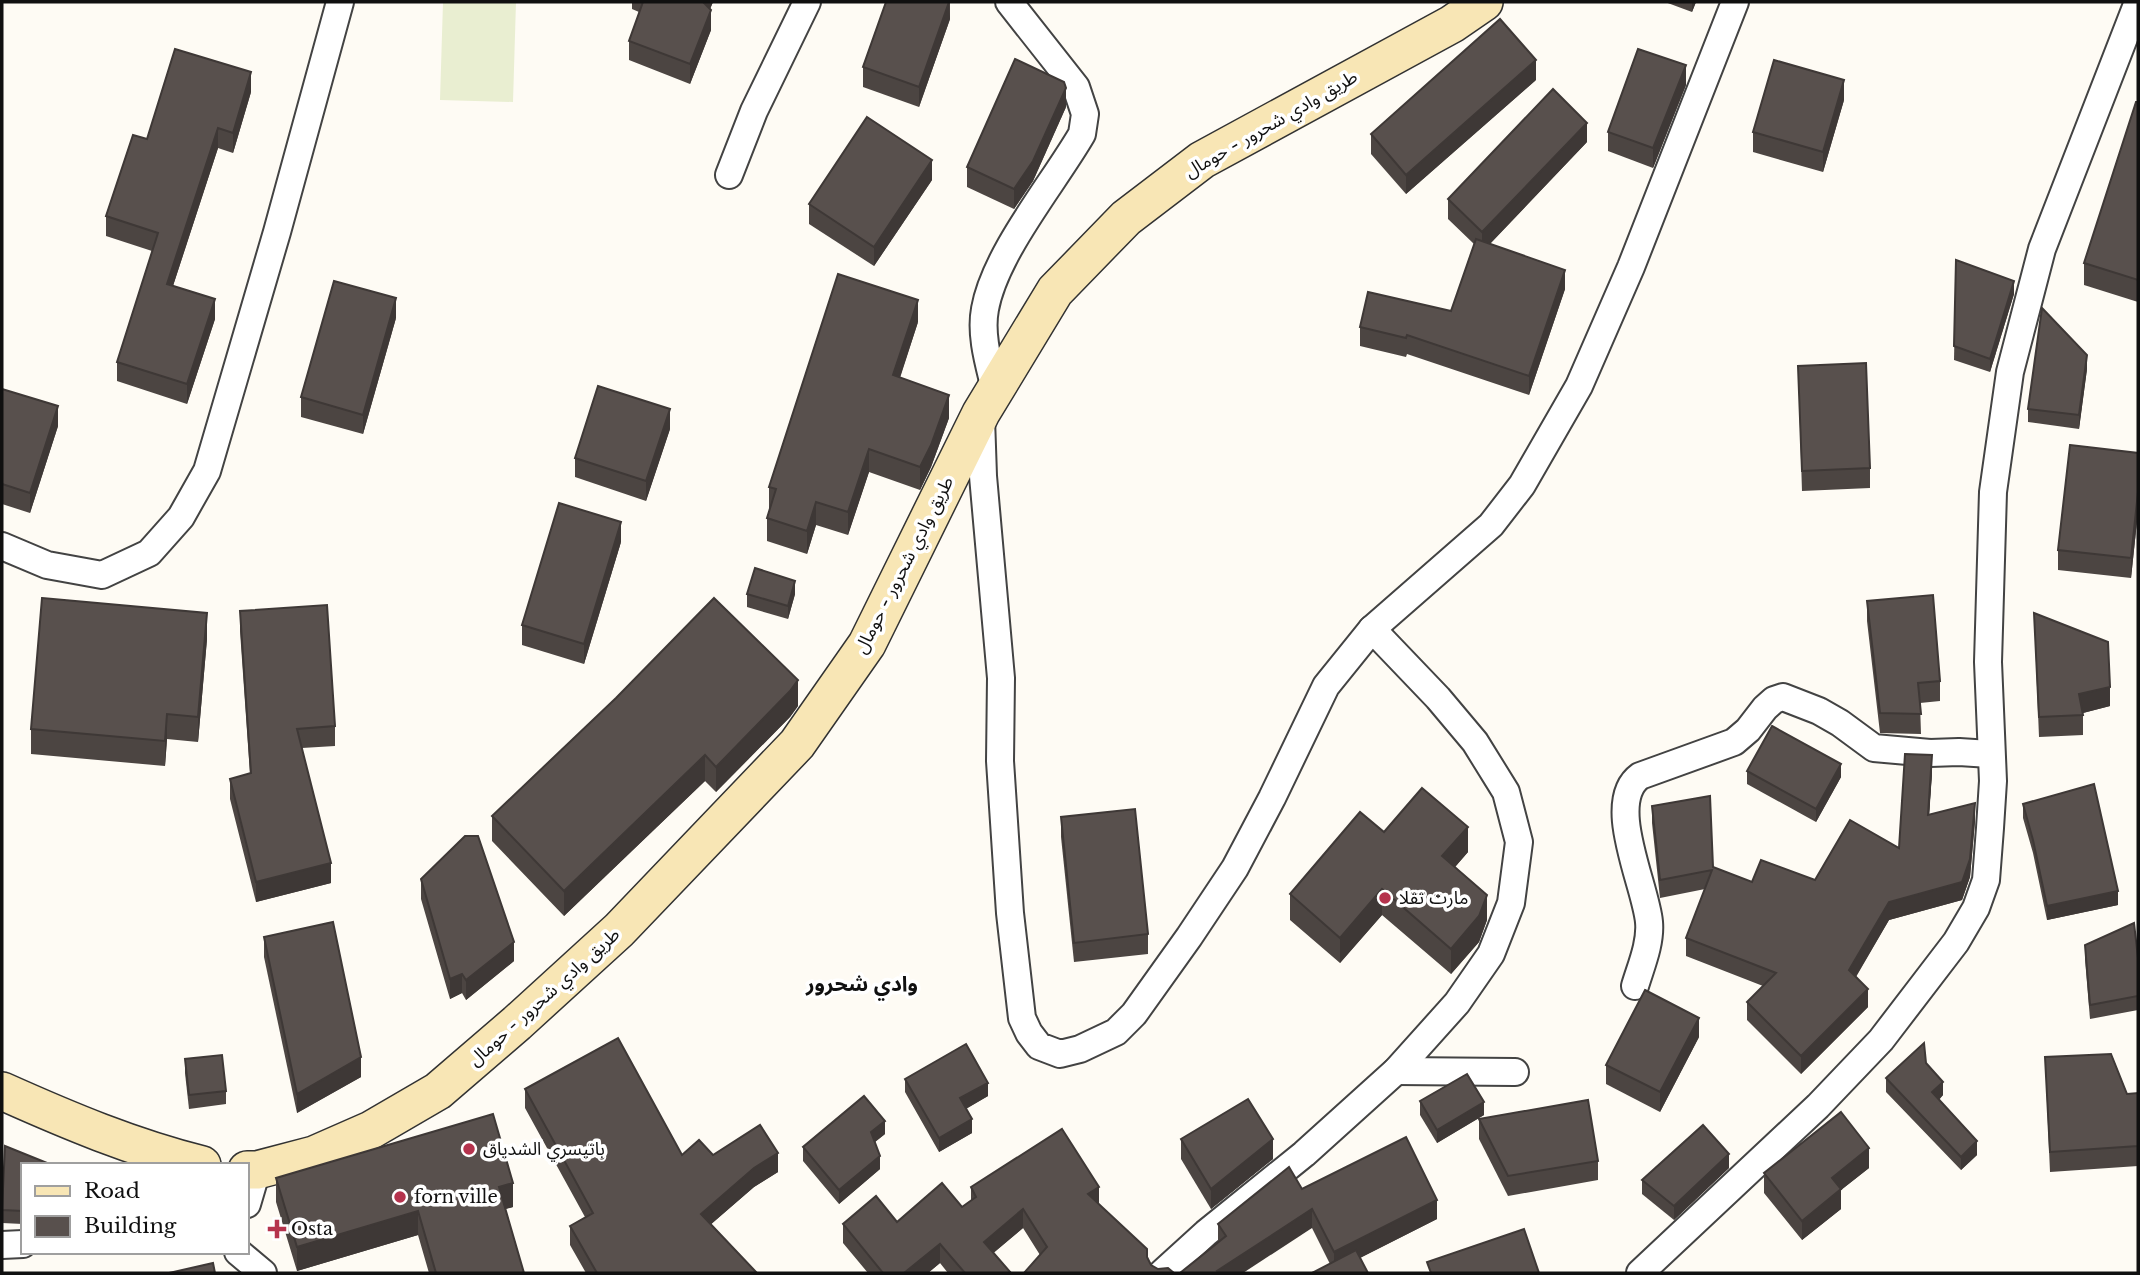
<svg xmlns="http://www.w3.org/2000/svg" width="2140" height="1275" viewBox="0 0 2140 1275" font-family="'Libre Baskerville','Noto Sans Arabic',serif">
<rect width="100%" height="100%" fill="#fefbf4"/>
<!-- pitch -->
<path fill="#e9eed1" d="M443,2H516L513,102L440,100Z"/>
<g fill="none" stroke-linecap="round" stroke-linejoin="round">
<!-- street casing -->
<g stroke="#434343" stroke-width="30">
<g id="street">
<path d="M729,175L754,111L807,2"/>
<path d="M995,389C989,364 980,335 985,309C995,253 1053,184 1082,134L1085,114L1076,87L1009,2"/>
<path d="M981,418L983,476L1001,678L1000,761L1010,913L1022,1018L1029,1033L1039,1046L1060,1054L1080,1049L1116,1032L1134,1014L1189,937L1235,868L1272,798L1326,686L1372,629L1491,525L1522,485L1579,386L1631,267L1735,2"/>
<path d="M2,546L47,565L102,575L149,553L181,517L207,471L277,232L340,2"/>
<path d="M1635,986C1641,966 1651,943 1649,922C1646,886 1604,802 1640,776L1734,742L1748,730L1765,708L1774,700L1783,697L1819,711L1840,723L1874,748L1930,753L1959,752L1990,754"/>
<path d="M1396,1071L1515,1072"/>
<path d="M247,1204L257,1170"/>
<path d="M2,1245L23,1244"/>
<path d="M238,1252L263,1273"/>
<path d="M1162,1273L1206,1233L1304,1154L1396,1071L1457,1003L1491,954L1511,903L1519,842L1506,792L1475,742L1438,698L1372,629"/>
<path d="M1640,1273L1818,1106L1881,1040L1956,942L1976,908L1986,880L1990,828L1993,781L1988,662L1993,492L2010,372L2042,249L2138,2"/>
</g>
</g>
<!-- secondary casing -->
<g stroke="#323232" stroke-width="40">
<g id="secondary">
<path d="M2,1091C69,1121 131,1147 202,1165"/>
<path d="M247,1170H257L314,1155L371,1130L438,1091L517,1023L619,930L797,744L867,644L981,413L1055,291L1126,218L1202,160L1452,24L1484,2"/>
</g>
</g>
<!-- street -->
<use href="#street" stroke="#fff" stroke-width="26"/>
<!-- secondary -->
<use href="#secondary" stroke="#f8e6b5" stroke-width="37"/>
</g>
<!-- wall -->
<g fill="#4c4542">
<path d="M632,2H713L710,9L711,30L690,84L629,60V41L639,12L632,9Z"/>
<path d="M950,2V19L919,107L863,87V67Z"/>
<path d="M1665,2H1696L1692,12Z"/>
<path d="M1536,80L1406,194L1371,154V134Z"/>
<path d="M1686,85L1653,168L1608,151V132Z"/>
<path d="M251,92L233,153L218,148L173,286L215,319L187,404L117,381V362L152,251L106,236V216L147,139Z"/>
<path d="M1844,100L1823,172L1753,152V132Z"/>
<path d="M2138,102V302L2084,285V263Z"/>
<path d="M1066,107L1033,181L1014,209L967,187V167Z"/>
<path d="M1587,142L1490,244L1565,289L1529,395L1407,354L1406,357L1360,346V327L1451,311L1474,244L1448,219V199Z"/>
<path d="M932,180L874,266L809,224V204Z"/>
<path d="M1956,260L2014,294L1990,372L1954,360Z"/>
<path d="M396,318L363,434L301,417V397Z"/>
<path d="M918,322L900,378L949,418L931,467L920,490L869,472L848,535L816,525L807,554L767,541V518L770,510L769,509V487Z"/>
<path d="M1798,366L1870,468V488L1802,491Z"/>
<path d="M2087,369L2079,429L2028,422V409Z"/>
<path d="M2,389L58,426L30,513L2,504Z"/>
<path d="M670,429L646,501L575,477V458Z"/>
<path d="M2138,453V512L2131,578L2058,570V550Z"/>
<path d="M621,542L584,664L522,645V625Z"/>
<path d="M747,594H795L788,619L747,607Z"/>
<path d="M1867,601L1940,681V701L1920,703L1921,734L1880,733L1867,621Z"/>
<path d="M240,611L335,726V746L302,748L331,883L256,902L230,799V779L250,774L240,631Z"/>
<path d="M2034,613L2110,706L2083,713V735L2039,737Z"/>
<path d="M207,639L198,742L167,739L165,766L31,754V729Z"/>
<path d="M798,706L790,717L716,792L705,781L564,916L492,841V816Z"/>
<path d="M1747,771L1841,777L1816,822L1747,784Z"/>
<path d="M1932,773L1929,814L1975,821L1970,877L1962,900L1889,920L1856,977L1868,1007L1801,1074L1747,1020V1002L1763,986L1686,956V938L1705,889L1660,898L1652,823V806L1713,867L1752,882L1815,880L1899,848Z"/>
<path d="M2023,804L2118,905L2047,920L2033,853L2023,818Z"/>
<path d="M1061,817L1148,934V954L1074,962L1061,837Z"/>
<path d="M1384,832L1468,852L1455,867L1487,920L1479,942L1451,974L1382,915L1340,963L1290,920V894Z"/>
<path d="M421,879L514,961L466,1000L462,993L450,999L421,899Z"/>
<path d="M264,937L361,1077L297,1113L264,957Z"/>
<path d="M2085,945L2138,958V1010L2090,1019L2085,959Z"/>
<path d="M1699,1037L1660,1112L1606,1084V1065Z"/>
<path d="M2045,1057L2127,1094L2138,1093V1166L2050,1172Z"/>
<path d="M185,1059L226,1091V1104L189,1109L185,1073Z"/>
<path d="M1926,1063L1943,1095L1939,1100L1977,1155L1961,1170L1886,1092V1078Z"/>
<path d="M905,1079L988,1096L966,1109L972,1133L939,1152L905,1092Z"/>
<path d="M525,1089L682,1155H713L778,1172L754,1187L711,1224L757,1273H586L570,1245V1226L585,1217L525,1108Z"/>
<path d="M1420,1101L1484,1115L1437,1143L1420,1115Z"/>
<path d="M1479,1119L1598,1161V1180L1508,1196L1479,1139Z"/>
<path d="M885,1134L875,1142L880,1169L839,1204L803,1161V1147Z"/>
<path d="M1181,1139L1273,1159L1211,1209L1181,1159Z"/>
<path d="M23,1165V1224L2,1223V1210Z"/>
<path d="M1729,1168L1674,1220L1642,1194V1180Z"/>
<path d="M1869,1168L1841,1190V1209L1802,1240L1764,1193V1173Z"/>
<path d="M276,1178L513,1207L505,1209L524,1273H429L418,1235L297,1271L276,1202Z"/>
<path d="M971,1187L1099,1204L1147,1258L1151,1265L1158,1269L1174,1273L1040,1255L1023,1228L993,1253L1011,1273H948L940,1263L928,1273H868L843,1243V1224L897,1222L962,1207L971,1200Z"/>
<path d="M1302,1189L1437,1219L1360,1258L1330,1264L1312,1228L1218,1242V1224Z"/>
</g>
<!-- shaded-wall -->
<g fill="#3e3836">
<path d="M705,2H713L704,23V3Z"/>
<path d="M949,2L950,19L919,107V87Z"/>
<path d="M1692,2H1696L1692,12Z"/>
<path d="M711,10V30L690,84V64Z"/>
<path d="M1536,60V80L1406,194V175Z"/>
<path d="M1686,65V85L1653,168V148Z"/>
<path d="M251,72V92L233,153V133Z"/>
<path d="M1844,80V100L1823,172V152Z"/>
<path d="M1066,88V107L1033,181L1014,209V189Z"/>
<path d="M1587,123V142L1482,252V232Z"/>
<path d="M218,128V148L167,304V284Z"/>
<path d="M932,160V180L874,266V247Z"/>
<path d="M1565,270V289L1529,395V376Z"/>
<path d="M2014,281V294L1990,372V359Z"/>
<path d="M396,298V318L363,434V415Z"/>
<path d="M215,299V319L187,404V384Z"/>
<path d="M918,300V322L893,398V375Z"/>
<path d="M2087,355V369L2079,429V415Z"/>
<path d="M949,395V418L931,467L920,490V467Z"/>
<path d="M58,406V426L30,513V493Z"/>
<path d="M670,409V429L646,501V481Z"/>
<path d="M869,449V472L848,535V512Z"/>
<path d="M2138,492V512L2131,578V558Z"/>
<path d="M816,502V525L807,554V531Z"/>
<path d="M621,522V542L584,664V644Z"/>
<path d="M795,581V594L788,619V606Z"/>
<path d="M207,613V639L198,742V717Z"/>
<path d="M798,680V706L790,717L716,792V767Z"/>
<path d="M2110,687V706L2079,714V694Z"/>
<path d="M167,714V739L165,766V741Z"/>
<path d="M705,755V781L564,916V891Z"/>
<path d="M1932,755V773L1928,833V815Z"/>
<path d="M1841,764V777L1816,822V809Z"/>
<path d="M1975,803V821L1970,877L1962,900L1889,920L1849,988V970L1889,902Z"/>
<path d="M1468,827V852L1442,882V856Z"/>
<path d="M331,863V883L256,902V882Z"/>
<path d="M1382,889V915L1340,963V938Z"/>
<path d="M2118,891V905L2047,920V906Z"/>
<path d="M1487,895V920L1479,942L1451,974V949Z"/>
<path d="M514,942V961L466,1000V980Z"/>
<path d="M462,974V993L450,999V979Z"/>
<path d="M1868,989V1007L1801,1074V1056Z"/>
<path d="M1699,1018V1037L1660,1112V1092Z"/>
<path d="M361,1057V1077L297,1113V1094Z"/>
<path d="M1943,1082V1095L1932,1106V1092Z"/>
<path d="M988,1083V1096L960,1112V1098Z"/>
<path d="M1484,1102V1115L1437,1143V1130Z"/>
<path d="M972,1119V1133L939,1152V1138Z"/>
<path d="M885,1121V1134L871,1145V1132Z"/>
<path d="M1273,1139V1159L1211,1209V1189Z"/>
<path d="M1977,1141V1155L1961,1170V1157Z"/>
<path d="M1869,1148V1168L1841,1190V1209L1802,1240V1221L1832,1178Z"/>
<path d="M778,1153V1172L754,1187L701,1233V1214L754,1168Z"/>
<path d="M1729,1154V1168L1674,1220V1206Z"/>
<path d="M880,1156V1169L839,1204V1190Z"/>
<path d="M513,1183V1207L499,1211V1187Z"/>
<path d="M1099,1187V1206L1088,1194Z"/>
<path d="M1437,1200V1219L1334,1271V1252Z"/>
<path d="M1023,1209V1228L984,1261V1242Z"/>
<path d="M1312,1209V1228L1243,1273H1217V1271Z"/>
<path d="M418,1211V1235L297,1271V1247Z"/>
<path d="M940,1244V1263L928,1273H904Z"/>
</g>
<!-- building -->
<g fill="#58504d" stroke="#3e3836" stroke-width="2">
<path d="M643,2H705L704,3L711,10L690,64L629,41Z"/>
<path d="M886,2H949L919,87L863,67Z"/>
<path d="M1500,19L1536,60L1406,175L1371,134Z"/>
<path d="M175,49L251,72L233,133L218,128L167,284L215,299L187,384L117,362L158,233L106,216L133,135L147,139Z"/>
<path d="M1638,49L1686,65L1653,148L1608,132Z"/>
<path d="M1015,59L1064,82L1066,88L1033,161L1014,189L967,167Z"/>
<path d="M1774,60L1844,80L1823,152L1753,132Z"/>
<path d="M1553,89L1587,123L1482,232L1448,199Z"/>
<path d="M2136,102H2138V280L2084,263Z"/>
<path d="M867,117L932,160L874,247L809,204Z"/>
<path d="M1476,239L1565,270L1529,376L1407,335L1406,338L1360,327L1368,292L1451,311Z"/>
<path d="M1956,260L2014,281L1990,359L1954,346Z"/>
<path d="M838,274L918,300L893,375L949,395L931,445L920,467L869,449L848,512L816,502L807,531L767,518L776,489L769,487Z"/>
<path d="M334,281L396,298L363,415L301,397Z"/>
<path d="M2042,308L2087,355L2079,415L2028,409Z"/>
<path d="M1866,363L1870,468L1802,471L1798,366Z"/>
<path d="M598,386L670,409L646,481L575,458Z"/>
<path d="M2,389L58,406L30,493L2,484Z"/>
<path d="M2070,445L2138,453V492L2131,558L2058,550Z"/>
<path d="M559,503L621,522L584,644L522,625Z"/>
<path d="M755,568L795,581L788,606L747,594Z"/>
<path d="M1933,595L1940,681L1918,683L1921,714L1880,713L1867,601Z"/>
<path d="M42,598L207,613L198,717L167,714L165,741L31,729Z"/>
<path d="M714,598L798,680L790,691L716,767L705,755L564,891L492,816L616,698Z"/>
<path d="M327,605L335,726L297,729L331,863L256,882L230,779L251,773L240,611Z"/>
<path d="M2034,613L2108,642L2110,687L2079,694L2083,715L2039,717Z"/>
<path d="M1772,726L1841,764L1816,809L1747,771Z"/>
<path d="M1905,754L1932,755L1928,815L1975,803L1970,859L1962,882L1889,902L1849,970L1868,989L1801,1056L1747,1002L1776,973L1686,938L1712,870L1660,880L1652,806L1710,796L1713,867L1752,882L1761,860L1815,880L1850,820L1899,848Z"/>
<path d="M2094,784L2118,891L2047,906L2033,840L2023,804Z"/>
<path d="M1422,788L1468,827L1442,856L1487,895L1479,916L1451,949L1382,889L1340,938L1290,894L1360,812L1384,832Z"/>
<path d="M1135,809L1148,934L1074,943L1061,817Z"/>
<path d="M465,836H478L514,942L466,980L462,974L450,979L421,879Z"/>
<path d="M333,922L361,1057L297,1094L264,937Z"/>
<path d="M2134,923L2138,958V996L2090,1005L2085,945Z"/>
<path d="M1645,990L1699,1018L1660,1092L1606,1065Z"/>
<path d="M618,1038L682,1155L699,1140L713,1155L760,1125L778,1153L754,1168L701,1214L757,1273H597L570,1226L593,1213L525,1089Z"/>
<path d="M1924,1043L1926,1063L1943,1082L1932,1092L1977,1141L1961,1157L1886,1078Z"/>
<path d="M966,1044L988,1083L960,1098L972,1119L939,1138L905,1079Z"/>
<path d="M2111,1054L2127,1094L2138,1093V1146L2050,1152L2045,1057Z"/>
<path d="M222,1055L226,1091L189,1095L185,1059Z"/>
<path d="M1467,1074L1484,1102L1437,1130L1420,1101Z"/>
<path d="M864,1096L885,1121L871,1132L880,1156L839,1190L803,1147Z"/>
<path d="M1248,1099L1273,1139L1211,1189L1181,1139Z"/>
<path d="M1588,1100L1598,1161L1508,1176L1479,1119Z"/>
<path d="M1841,1112L1869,1148L1832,1178L1841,1189L1802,1221L1764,1173Z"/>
<path d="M493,1114L513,1183L499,1187L524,1273H436L418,1211L297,1247L276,1178Z"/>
<path d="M1703,1125L1729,1154L1674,1206L1642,1180Z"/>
<path d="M1062,1129L1099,1187L1088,1194L1147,1249V1257L1151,1265L1158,1269L1168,1268L1174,1273H1024L1047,1247L1023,1209L984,1242L1011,1273H965L940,1244L904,1273H883L843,1224L876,1196L897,1222L942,1183L962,1207L976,1197L971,1187Z"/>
<path d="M1406,1137L1437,1200L1334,1252L1312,1209L1217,1271L1219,1273H1180L1226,1236L1218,1224L1289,1167L1302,1189Z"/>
<path d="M5,1146L52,1165H23V1211L2,1210Z"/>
<path d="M1524,1229L1539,1273H1431L1427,1262Z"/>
<path d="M1356,1250L1368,1273H1312Z"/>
<path d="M213,1263L215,1273H169Z"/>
</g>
<!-- markers -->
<g fill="#b5334d" stroke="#fff" stroke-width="2.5">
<circle cx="1385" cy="898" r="7"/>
<circle cx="469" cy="1149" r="7"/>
<circle cx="400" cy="1197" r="7"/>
<path d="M273.5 1218.5h7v7h7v7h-7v7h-7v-7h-7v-7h7z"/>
</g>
<g text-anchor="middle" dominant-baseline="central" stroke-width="7" stroke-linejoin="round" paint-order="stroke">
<!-- street labels -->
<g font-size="18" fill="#101010" stroke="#fff">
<text transform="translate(1271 124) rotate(-30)">طريق وادي شحرور - حومال</text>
<text transform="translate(904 565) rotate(-63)">طريق وادي شحرور - حومال</text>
<text transform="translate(544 997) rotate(-42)">طريق وادي شحرور - حومال</text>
</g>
<!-- poi labels -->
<g font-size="18" fill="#101010" stroke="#fff" text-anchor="start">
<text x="1399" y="898">مارت تقلا</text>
<text x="483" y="1149">باتيسري الشدياق</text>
<text x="414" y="1197">forn ville</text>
<text x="291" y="1229">Osta</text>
</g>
<!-- quarter labels -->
<g font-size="21" font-weight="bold" fill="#101010" stroke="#fff">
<text x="862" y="984">وادي شحرور</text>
</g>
</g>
<!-- border -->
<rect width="2140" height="1275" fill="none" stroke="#101010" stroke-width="7"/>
<!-- legend -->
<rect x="21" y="1163" width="228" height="91" fill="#ffffff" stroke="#9f9f9f" stroke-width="2"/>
<rect x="35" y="1186" width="35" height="10" fill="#f8e6b5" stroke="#9f9f9f" stroke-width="2"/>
<text x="84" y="1198" font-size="21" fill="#101010">Road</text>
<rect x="35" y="1216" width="35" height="21" fill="#58504d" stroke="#9f9f9f" stroke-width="2"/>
<text x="84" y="1233" font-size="21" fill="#101010">Building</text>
</svg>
